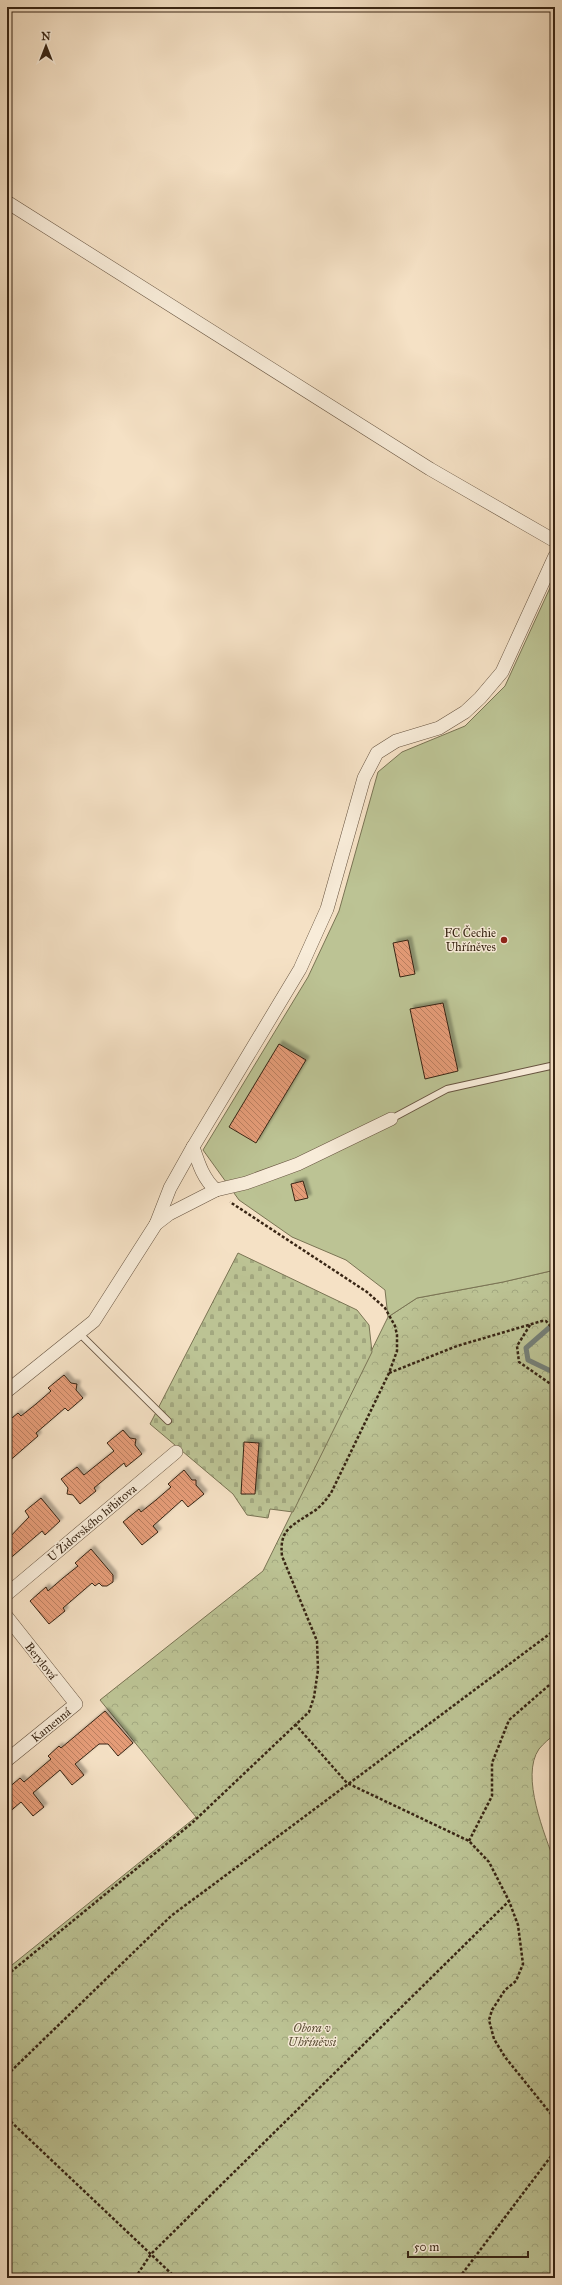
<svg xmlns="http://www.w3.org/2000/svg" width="562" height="2285" viewBox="0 0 562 2285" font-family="'IM FELL Great Primer',serif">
<defs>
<pattern id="forest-crowns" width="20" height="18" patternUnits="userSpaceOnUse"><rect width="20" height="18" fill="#bcc394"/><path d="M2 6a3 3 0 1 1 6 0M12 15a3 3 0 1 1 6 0" fill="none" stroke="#a2a77f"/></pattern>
<pattern id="cemetery-stones" width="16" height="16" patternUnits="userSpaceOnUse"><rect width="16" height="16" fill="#bcc394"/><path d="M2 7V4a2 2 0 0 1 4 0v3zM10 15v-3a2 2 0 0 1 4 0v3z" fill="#a2a77f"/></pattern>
<pattern id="building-back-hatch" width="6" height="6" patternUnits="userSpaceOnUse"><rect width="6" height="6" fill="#e59c78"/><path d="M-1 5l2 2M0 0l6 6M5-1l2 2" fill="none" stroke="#bb7f61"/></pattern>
<filter id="shadow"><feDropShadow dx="3.5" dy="-3.5" stdDeviation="1" flood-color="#0004"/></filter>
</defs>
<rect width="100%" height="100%" fill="#f5e1c5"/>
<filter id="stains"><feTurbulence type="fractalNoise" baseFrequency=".005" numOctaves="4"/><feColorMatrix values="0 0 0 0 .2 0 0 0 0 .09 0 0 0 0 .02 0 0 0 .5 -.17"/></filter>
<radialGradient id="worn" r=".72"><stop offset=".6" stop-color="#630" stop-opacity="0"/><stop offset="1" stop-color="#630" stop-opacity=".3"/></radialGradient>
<!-- forest -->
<path fill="url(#forest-crowns)" stroke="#7a7454" d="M555,1270V1734C550,1738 543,1744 539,1749C520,1776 545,1835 555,1863V2278H7V1969L196,1817L100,1700L263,1571L388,1317L417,1298L503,1282Z"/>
<!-- cemetery -->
<path fill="url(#cemetery-stones)" stroke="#7a7454" d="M238,1253L357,1310L369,1325L372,1352L293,1512L270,1509L268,1518L247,1515L233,1494L150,1424Z"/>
<!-- park -->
<path fill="#bcc394" stroke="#7a7454" d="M555,577V1270L503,1282L417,1298L388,1317L385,1290L346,1260L292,1237L239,1200L203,1150L308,977L339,911L378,772L402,752L465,726L505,686Z"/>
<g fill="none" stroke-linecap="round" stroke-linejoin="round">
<!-- stream -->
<path stroke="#758078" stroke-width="5" d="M555,1325L550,1327L526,1348L528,1360L555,1373"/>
</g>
<!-- building -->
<g fill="url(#building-back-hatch)" stroke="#382514" filter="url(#shadow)">
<path d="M408,940L415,974L400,977L393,943Z"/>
<path d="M443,1003L458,1071L425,1079L410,1009Z"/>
<path d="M279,1044L306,1060L256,1143L229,1127Z"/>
<path d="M303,1181L308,1198L295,1201L291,1184Z"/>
<path d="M64,1375L71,1383L77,1384L76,1390L83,1398L68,1411L65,1408L36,1433L38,1436L7,1463V1422L18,1413L21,1416L36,1404L51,1391L48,1388Z"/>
<path d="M123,1430L130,1438L136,1439L135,1445L142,1454L126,1467L124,1463L94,1488L96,1491L80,1504L73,1495L67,1494L68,1488L61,1479L77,1467L84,1475L114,1451L107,1443Z"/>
<path d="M244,1442L259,1443L255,1494H241Z"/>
<path d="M184,1470L192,1480H196V1485L204,1494L188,1507L182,1500L153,1526L158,1532L142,1545L123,1522L139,1509L141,1512L156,1500L171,1487L168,1484Z"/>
<path d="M41,1498L60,1521L45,1535L42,1531L7,1561V1540L29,1517L25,1511Z"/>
<path d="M91,1549L113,1575V1582L107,1586H102L99,1583L95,1586L92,1583L63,1608L65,1611L49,1624L30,1601L46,1587L48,1591L63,1578L78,1566L75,1563Z"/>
<path d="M105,1711L133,1743L118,1756L108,1744H99L75,1764L84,1775L72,1785L60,1770L33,1793L44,1807L33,1816L21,1802L7,1814V1789L20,1778L24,1782L51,1759L48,1756L59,1746L61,1748Z"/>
</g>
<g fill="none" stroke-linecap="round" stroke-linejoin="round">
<!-- service casing -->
<g stroke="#675440" stroke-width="8">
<g id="service">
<path d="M391,1119L447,1089L555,1065"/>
<path d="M79,1333L168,1421"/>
</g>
</g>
<!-- minor casing -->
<g stroke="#675440" stroke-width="14">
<g id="minor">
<path d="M7,202L430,469L555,541"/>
<path d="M193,1147C198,1162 203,1179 216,1190"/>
<path d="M156,1224L170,1188L193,1147L300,969L327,909L364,778L377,753L396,741L439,728L465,712L480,698L502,672L555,556"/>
<path d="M7,1391L94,1321L156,1224L169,1214L216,1190L246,1183L298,1164L391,1119"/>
<path d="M7,1594L176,1452"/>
<path d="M7,1617L76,1704L7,1760"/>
</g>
</g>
<!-- path -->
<g stroke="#382514" stroke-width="2.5" stroke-dasharray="3 2" stroke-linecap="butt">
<path d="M530,1325L517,1346L519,1362L555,1387"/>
<path d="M389,1373L457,1346L542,1321H546L555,1331"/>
<path d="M295,1724L347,1783L469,1841L489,1862L509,1901L518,1925L523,1964L516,1981L505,1990L492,2010L489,2020L494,2039L505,2057L555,2119"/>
<path d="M469,1841L492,1796V1763L509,1720L555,1680"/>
<path d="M7,1975L192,1823L309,1712L314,1697L318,1670L317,1641L282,1556C279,1529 292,1526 311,1513C320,1508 325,1501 331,1493L389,1373L397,1351V1335L395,1326L385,1308L367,1292L230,1202"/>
<path d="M7,2075L171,1916L555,1630"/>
<path d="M7,2118L176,2278"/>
<path d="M135,2278L151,2254L509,1901"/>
<path d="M459,2278L555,2151"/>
</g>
<!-- service -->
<use href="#service" stroke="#f8ecd9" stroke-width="6"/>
<!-- minor -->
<use href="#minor" stroke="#f8ecd9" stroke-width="13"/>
</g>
<!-- markers -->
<circle fill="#8f2418" stroke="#f8ecd9" stroke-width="1.5" cx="504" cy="940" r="4"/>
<g text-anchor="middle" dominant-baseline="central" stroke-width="3" stroke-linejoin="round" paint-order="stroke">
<!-- poi labels -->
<g font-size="12" fill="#382514" stroke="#f8ecd9" text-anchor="end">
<text x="496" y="933">FC Čechie<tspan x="496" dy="14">Uhříněves</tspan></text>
</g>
<!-- street labels -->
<g font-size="12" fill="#382514" stroke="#f8ecd9">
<text transform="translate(92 1523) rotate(-40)">U Židovského hřbitova</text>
<text transform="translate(41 1661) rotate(52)">Berylová</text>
<text transform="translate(51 1725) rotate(-39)">Kamenná</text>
</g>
<!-- park labels -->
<g font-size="12" font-style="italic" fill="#594c34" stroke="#f8ecd9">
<text x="312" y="2028">Obora v<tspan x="312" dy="14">Uhříněvsi</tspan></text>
</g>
</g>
<!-- margin -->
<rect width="562" height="2285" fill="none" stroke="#f5e1c5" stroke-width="24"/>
<rect x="8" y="8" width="546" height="2269" fill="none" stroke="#382514" stroke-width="2"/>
<rect x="12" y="12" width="538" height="2261" fill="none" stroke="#382514"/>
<!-- north arrow -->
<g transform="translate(46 46)" stroke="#f8ecd9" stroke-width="3" paint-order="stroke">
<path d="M0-3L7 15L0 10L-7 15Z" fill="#382514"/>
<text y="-6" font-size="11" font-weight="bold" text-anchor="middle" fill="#382514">N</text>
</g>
<!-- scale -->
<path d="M408 2251v6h120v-6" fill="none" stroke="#382514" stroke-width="2"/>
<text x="414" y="2251" font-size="12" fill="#382514" stroke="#f8ecd9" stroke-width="3" paint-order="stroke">50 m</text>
<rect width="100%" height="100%" filter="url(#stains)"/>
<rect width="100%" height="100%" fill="url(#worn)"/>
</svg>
